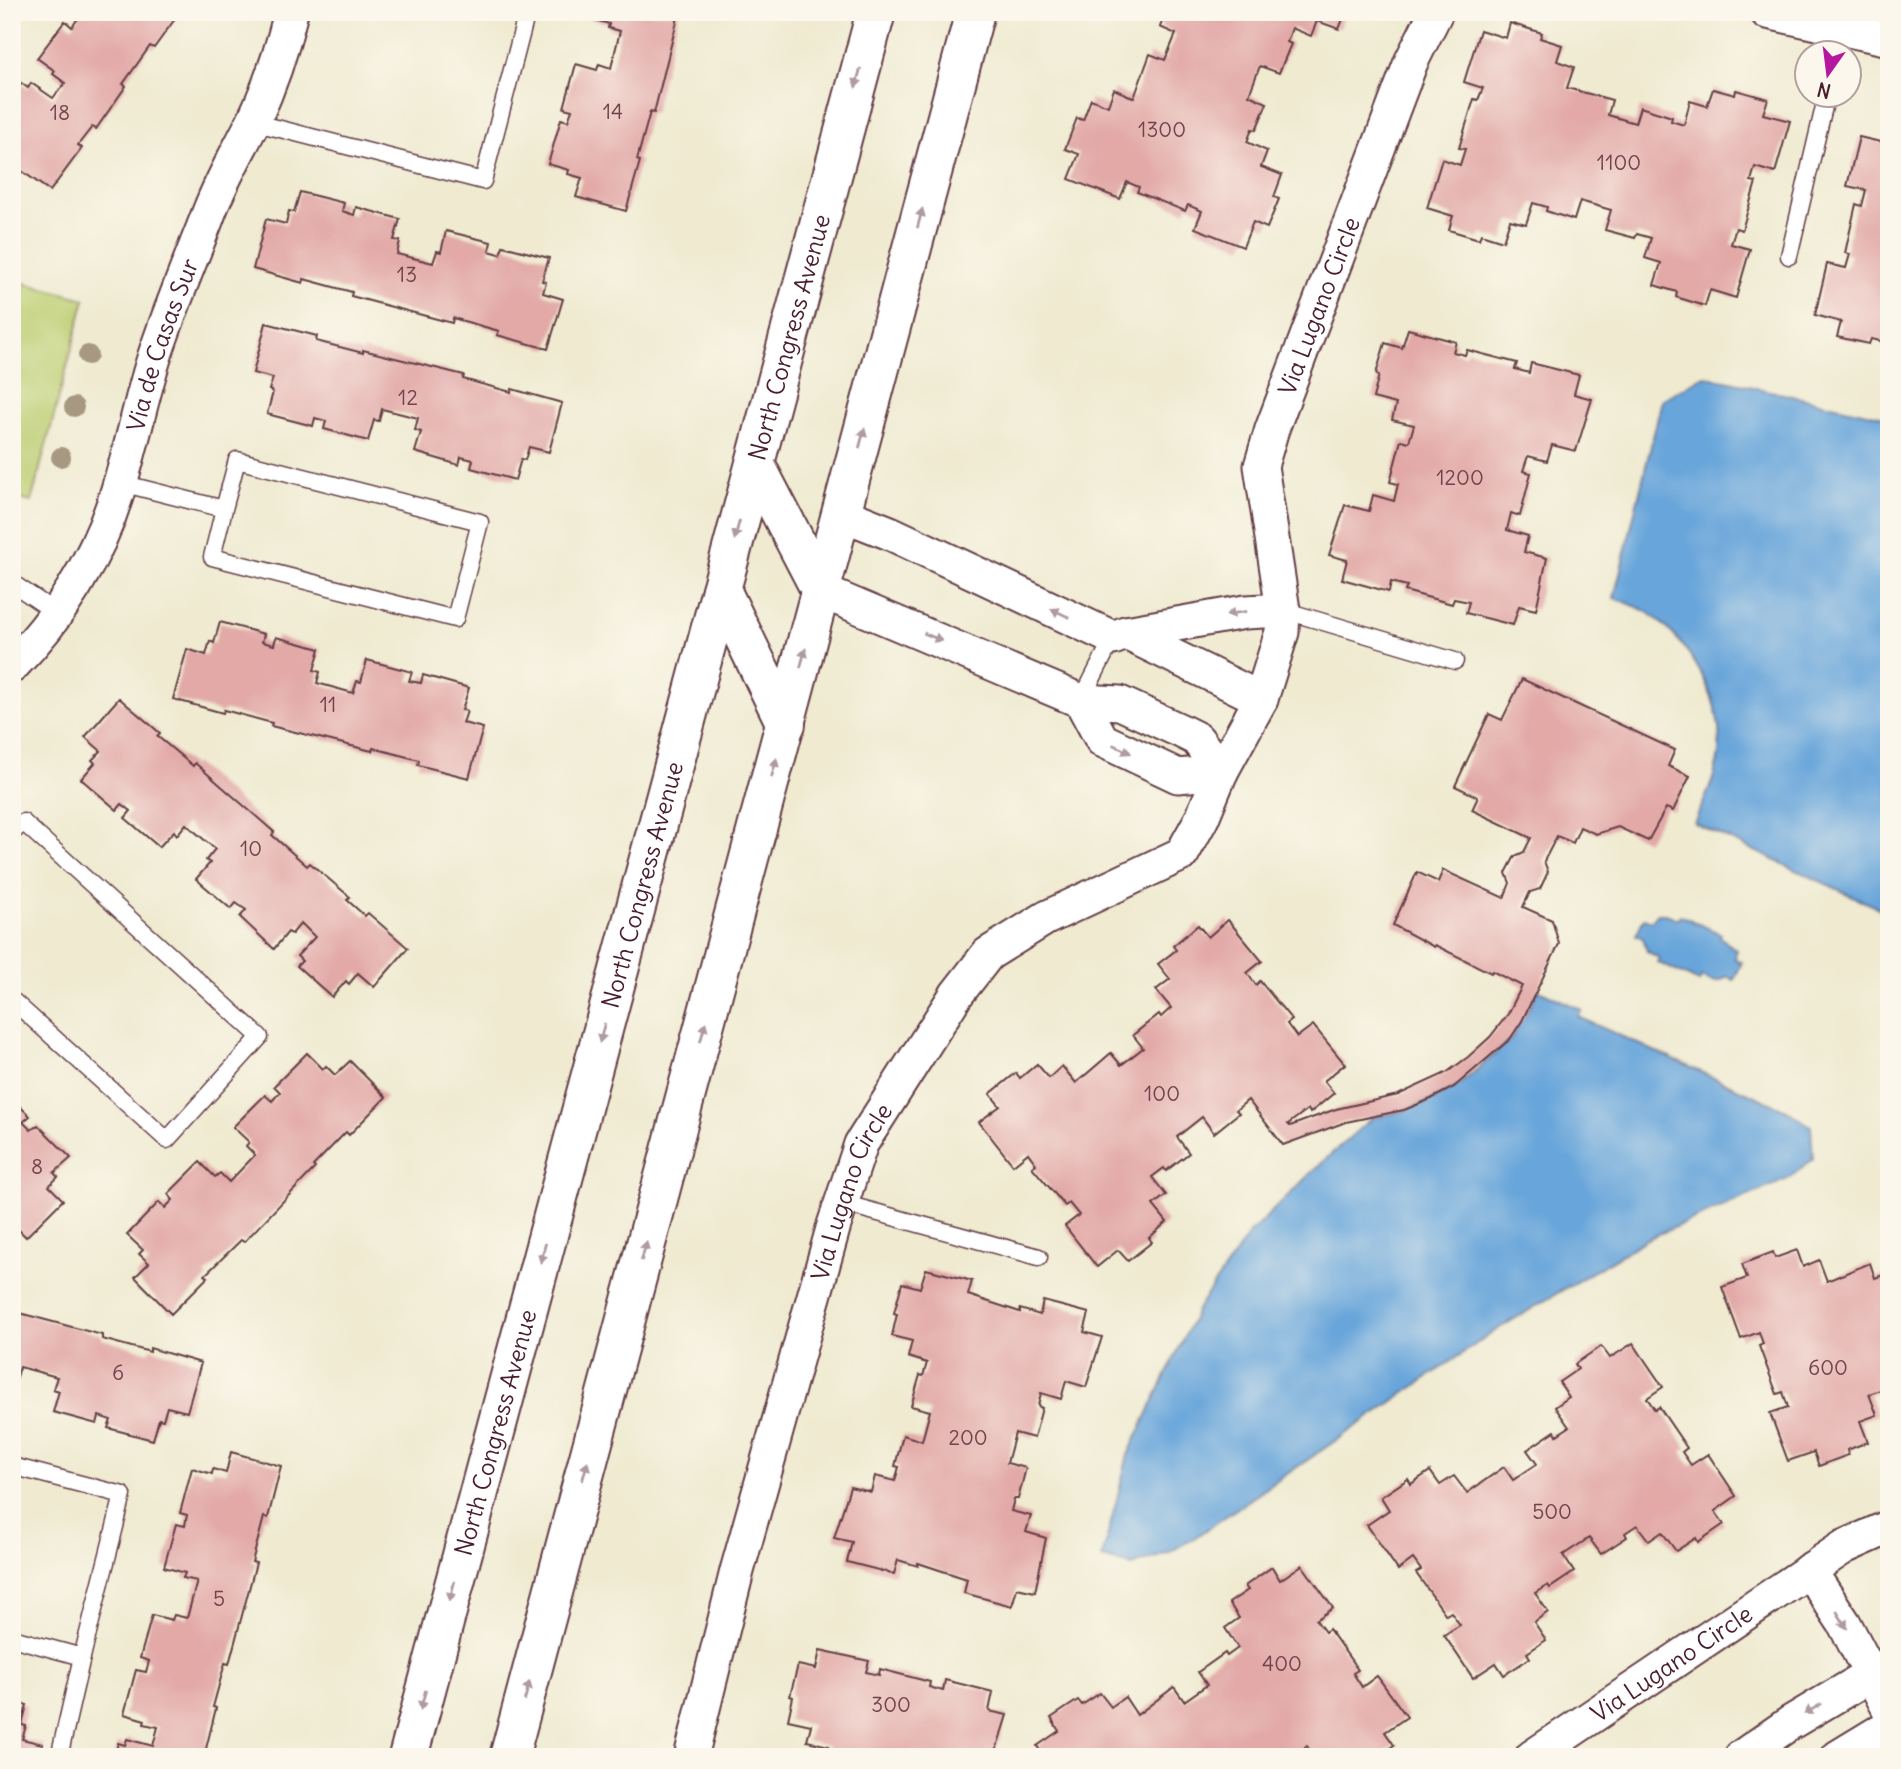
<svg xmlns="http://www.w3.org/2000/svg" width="1901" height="1769" viewBox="0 0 1901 1769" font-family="Delius,sans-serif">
<rect width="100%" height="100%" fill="#fbf7ec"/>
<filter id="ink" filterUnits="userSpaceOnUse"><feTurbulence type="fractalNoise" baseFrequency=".0143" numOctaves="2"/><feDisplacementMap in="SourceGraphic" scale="14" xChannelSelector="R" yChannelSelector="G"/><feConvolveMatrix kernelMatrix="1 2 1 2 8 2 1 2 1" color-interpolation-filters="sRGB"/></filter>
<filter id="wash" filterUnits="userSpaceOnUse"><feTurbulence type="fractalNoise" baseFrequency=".00686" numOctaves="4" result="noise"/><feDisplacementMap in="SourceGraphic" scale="28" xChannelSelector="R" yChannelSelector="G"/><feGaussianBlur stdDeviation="1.57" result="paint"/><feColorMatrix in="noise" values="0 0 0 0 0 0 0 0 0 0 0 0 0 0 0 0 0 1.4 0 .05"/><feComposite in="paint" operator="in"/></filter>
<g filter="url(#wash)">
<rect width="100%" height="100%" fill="#efead0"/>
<!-- green -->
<path fill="#bcce71" stroke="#83764e" stroke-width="2" d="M12,280L85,299L31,502L12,497Z"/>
<!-- water -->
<g fill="#68a5da" stroke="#596282" stroke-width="2">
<path d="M1704,376L1889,418V913L1694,823C1702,805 1712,787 1716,768C1731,712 1696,650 1653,616C1643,608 1627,603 1614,598L1662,400Z"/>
<path d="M1658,914H1666L1678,919L1680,915L1721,934L1720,937L1736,950L1735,959L1742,962L1734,980L1727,976C1718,985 1711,981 1701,977L1699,982L1657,962L1659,958L1647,951L1643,938L1636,935L1644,918L1651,921Z"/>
<path d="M1539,990L1582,1010L1578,1017L1786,1110L1811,1126L1813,1159L1788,1179L1647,1239L1498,1329L1194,1538L1168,1553L1132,1566L1102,1558L1128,1455L1199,1306L1250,1233L1320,1164L1372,1118L1403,1111L1431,1100L1455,1088L1478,1069L1511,1039Z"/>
</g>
<g id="blocks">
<!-- building -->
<g fill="#e2a9a7">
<path d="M73,12H180L154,48L150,46L123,84L126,86L96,129L92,127L78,145L82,148L50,191L12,164V154L20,144L12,139V95L21,83L28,88L31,83L53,98L65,83L53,74L55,71L37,58L65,21L72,27L79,17Z"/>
<path d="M589,12L679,13L654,113L650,112L637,160L640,161L626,211L576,197L582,178L568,174L569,170L548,164L561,119L568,121L572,110L564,108L576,64L597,70L599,64L611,68L620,31L608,28L609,24L588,18Z"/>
<path d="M1166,12H1346L1339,29L1317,21L1311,36L1292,28L1287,42L1291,44L1279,73L1260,66L1249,95L1267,103L1256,130L1252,129L1247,142L1267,151L1261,167L1282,175L1274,197L1279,199L1267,228L1253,222L1243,247L1195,228L1202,211L1188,205L1185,211L1137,192L1139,187L1127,182L1120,199L1069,179L1079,154L1065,149L1077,118L1083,120L1091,99L1108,106L1114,89L1134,98L1150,54L1165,60L1176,34L1160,27Z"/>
<path d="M1510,23L1542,33L1540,38L1562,45L1557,61L1574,67L1567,88L1612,100L1608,115L1635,123L1640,107L1672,117L1671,121L1684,125L1690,101L1707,106L1713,89L1735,95L1736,90L1768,99L1763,114L1790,121L1775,173L1755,167L1751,181L1756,182L1742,230L1736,228L1731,244L1750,249L1736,298L1710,290L1705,306L1676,297L1677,292L1654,285L1661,263L1645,258L1651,238L1637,234L1635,238L1605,230L1611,210L1580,201L1574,220L1546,211L1547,207L1533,203L1526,224L1510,220L1503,241L1481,234L1479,239L1449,230L1453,216L1427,208L1442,159L1460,165L1465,149L1459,148L1474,99L1478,100L1483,88L1464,82L1480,30L1506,38Z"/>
<path d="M1888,130L1889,343L1871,339L1869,344L1837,337L1841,322L1815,315L1827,264L1846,268L1850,254L1845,253L1856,204L1862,206L1866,190L1847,186L1859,137L1885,143Z"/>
<path d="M300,192L344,203L342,211L354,215L356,207L400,219L394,240L400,241L397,254L433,263L437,251L441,252L446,231L491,242L489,251L500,254L503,246L549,258L542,281L546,282L543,293L563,299L548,349L497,335L499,331L453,318L452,323L351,296L352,292L304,279L303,283L253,269L266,219L286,224L289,211L294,212Z"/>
<path d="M266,323L317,336L316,341L363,353V350L464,375L463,379L511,392L512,389L562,403L549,452L529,447L525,460L521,459L515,480L471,468L473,460L461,457L459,465L415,452L421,432L415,430L418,418L382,409L379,421L374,420L368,441L324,429L326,421L315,418L313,426L267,414L273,392L269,390L273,378L253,373Z"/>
<path d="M1408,329L1456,342L1453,352L1465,355L1467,350L1517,363L1515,369L1529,373L1531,363L1579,375L1574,394L1592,399L1576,451L1552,445L1547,461L1528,456L1523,471L1531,473L1520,516L1511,513L1507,530L1528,536L1524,552L1547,558L1536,610L1519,606L1513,625L1466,613L1469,602L1454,599L1452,604L1405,591L1407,586L1391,582L1389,592L1342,579L1347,560L1329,555L1345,505L1369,511L1373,495L1394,501L1398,484L1390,482L1401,440L1409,442L1414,425L1392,420L1396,404L1373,398L1379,375L1376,374L1385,343L1402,348Z"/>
<path d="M220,622L264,634L262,642L274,645L276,637L320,649L314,670L320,672L317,683L353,693L357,681L361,682L367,660L412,672L409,681L421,683L423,675L469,688L462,710L467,711L463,723L483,728L469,778L418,765L419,760L373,748L372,751L271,726L272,723L224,710L223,713L173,699L187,649L206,655L210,641L214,643Z"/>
<path d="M1522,679L1675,750L1668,766L1690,776L1673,811L1666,808L1648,841L1618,827L1596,834L1580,827L1573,843L1557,836L1544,861L1548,872L1540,889L1530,892L1523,907L1552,920L1559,944L1522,1021L1510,1039L1454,1087L1431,1099L1404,1110L1346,1122L1283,1145L1248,1100L1236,1110L1239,1113L1214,1133L1202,1117L1177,1137L1189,1153L1166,1171L1164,1168L1152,1177L1166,1195L1153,1205L1167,1222L1149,1238L1152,1242L1128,1261L1118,1250L1097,1267L1065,1226L1079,1215L1069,1203L1065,1206L1032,1167L1036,1164L1028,1153L1013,1165L979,1122L1000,1106L990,1094L1016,1073L1020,1078L1037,1064L1049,1078L1062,1066L1076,1083L1111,1053L1121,1065L1143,1048L1133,1035L1159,1014L1161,1017L1171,1008L1156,990L1170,979L1158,964L1176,950L1173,946L1198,925L1208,937L1228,920L1262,961L1247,973L1256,985L1260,981L1292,1020L1287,1024L1297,1037L1313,1025L1345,1064L1324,1081L1334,1093L1310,1113L1308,1109L1288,1124L1290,1126L1336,1109L1398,1095L1446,1073L1468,1057L1490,1037L1508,1014L1522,986L1492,971L1491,973L1435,945L1434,947L1393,925L1417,872L1438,882L1443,870L1504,898L1510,883L1506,873L1515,856L1524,852L1531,838L1472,810L1478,797L1455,786L1489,714L1502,720Z"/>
<path d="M119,698L160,733L157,736L193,766L195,763L274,832L272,835L307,866L310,863L350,897L347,900L365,916L368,913L408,948L374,987L358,973L349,984L346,981L332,997L297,966L302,961L297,956L315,937L301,923L292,934L288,932L274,949L240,917L246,910L236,903L231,909L196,879L210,863L206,860L215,849L186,824L177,835L174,831L159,847L125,818L131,811L122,804L117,810L81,779L95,763L92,760L101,751L85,737Z"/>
<path d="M307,1053L323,1069L326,1066L335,1075L350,1061L386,1097L349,1135L346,1132L313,1166L315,1168L244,1242L241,1240L205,1275L208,1277L171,1314L135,1277L149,1263L139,1254L143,1250L127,1235L159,1202L165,1208L173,1200L168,1194L200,1162L215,1177L220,1173L229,1182L255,1155L246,1146L249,1142L233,1127L265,1095L272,1101L280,1092L274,1086Z"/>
<path d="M12,1099L30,1116L23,1122L31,1130L38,1125L71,1158L54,1173L58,1177L49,1186L63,1200L26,1237L12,1223Z"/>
<path d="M1797,1250L1803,1267L1819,1260L1827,1281L1870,1263L1875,1278L1889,1273V1391L1885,1392L1883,1389L1869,1394L1877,1415L1860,1421L1868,1442L1847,1450L1848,1455L1819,1466L1814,1452L1788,1461L1770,1413L1788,1407L1783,1392L1777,1394L1759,1346L1763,1344L1759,1332L1741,1339L1722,1287L1747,1278L1742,1264L1773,1252L1775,1258Z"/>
<path d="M926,1269L972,1281L968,1295L1020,1312V1309L1040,1315L1043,1301L1089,1313L1084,1332L1102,1337L1086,1387L1066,1381L1061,1399L1041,1393L1038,1406L1042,1408L1034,1438L1015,1433L1007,1463L1026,1468L1018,1499H1014L1011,1511L1031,1516L1026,1532L1046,1538L1035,1592L1017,1588L1012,1606L964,1593L967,1579L918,1563V1566L898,1560L894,1574L847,1562L852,1542L834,1538L850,1487L871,1492L875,1476L895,1481L899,1467L895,1466L903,1435L922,1441L930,1411L911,1406L920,1375L923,1376L927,1363L908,1357L912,1341L892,1336L897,1314L894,1313L902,1283L920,1288Z"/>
<path d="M12,1311L102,1335V1339L150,1352V1348L201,1363L187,1412L167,1407L163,1420L159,1419L153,1440L108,1428L111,1420L99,1416L97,1424L53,1412L59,1391L53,1389L57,1377L20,1367L16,1380L12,1379Z"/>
<path d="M1633,1343L1663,1387L1647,1398L1655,1410L1659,1407L1687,1448L1682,1452L1691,1465L1708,1454L1736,1496L1715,1511L1724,1524L1698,1542L1696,1538L1676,1551L1662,1532L1649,1541L1637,1525L1625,1533L1627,1537L1601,1554L1589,1538L1563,1555L1574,1572L1550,1588L1548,1585L1535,1593L1548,1612L1534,1622L1546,1640L1527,1653L1530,1658L1504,1675L1496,1663L1473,1678L1444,1635L1460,1625L1451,1612L1446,1615L1416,1573L1421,1570L1413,1559L1398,1570L1367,1525L1389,1510L1381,1497L1408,1479L1411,1484L1430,1471L1440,1485L1454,1476L1467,1493L1504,1467L1513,1480L1537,1464L1527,1450L1555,1431L1557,1435L1569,1427L1555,1407L1569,1397L1559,1382L1578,1369L1575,1364L1601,1346L1610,1358Z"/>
<path d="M231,1452L281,1466L268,1518L264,1517L252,1562L256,1563L229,1664L225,1663L213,1707L216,1708L204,1757H114L118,1743L125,1745L127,1739L153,1746L158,1727L144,1724L145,1720L124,1714L136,1670L146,1672L149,1661L140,1658L152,1615L172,1620L174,1615L187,1618L197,1581L183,1578L185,1573L164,1567L176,1524L185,1526L187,1515L180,1513L192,1468L212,1474L213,1469L226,1473Z"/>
<path d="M1302,1565L1333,1608L1316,1620L1325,1632L1329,1629L1358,1670L1353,1673L1362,1687L1377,1676L1407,1717L1385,1732L1394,1745L1378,1757H1335L1332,1753L1327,1757H1315L1307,1746L1295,1754L1297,1757H1044L1037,1746L1059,1731L1051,1718L1078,1700L1082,1705L1100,1693L1111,1707L1125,1697L1137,1715L1174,1687L1184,1701L1207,1685L1198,1672L1225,1653L1227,1656L1238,1648L1225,1628L1239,1618L1229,1603L1248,1590L1245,1586L1272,1567L1280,1580Z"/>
<path d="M820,1650L869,1661L866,1672L879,1675L880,1669L930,1682L929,1687L943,1691L945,1680L993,1692L989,1711L1007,1715L994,1757H826L829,1746L807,1741L811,1725L788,1720L793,1697L790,1696L798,1665L816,1669Z"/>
<path d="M12,1701L27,1705L22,1725L26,1726L22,1739L43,1744L39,1757H12Z"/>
</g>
</g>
</g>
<g filter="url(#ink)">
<use href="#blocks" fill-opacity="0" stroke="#633d44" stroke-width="2"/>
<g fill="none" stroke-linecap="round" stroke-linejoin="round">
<!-- service casing -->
<g stroke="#633d44" stroke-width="19">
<g id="service">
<path d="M1837,52L1843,29"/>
<path d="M253,122L483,181L527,12"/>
<path d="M1789,256L1827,94"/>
<path d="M121,483L224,509L212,557L455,619L480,522L237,460L224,509"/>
<path d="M12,583L58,614"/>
<path d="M1283,610L1455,661"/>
<path d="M1081,701L1113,638"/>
<path d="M12,833L23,822L260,1037L167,1140L12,1000"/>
<path d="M842,1203L1039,1257"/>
<path d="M12,1466L123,1495L82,1657L12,1638"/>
<path d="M59,1757L82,1657"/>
</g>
</g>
<!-- minor casing -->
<g stroke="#633d44" stroke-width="37">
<g id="minor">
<path d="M1767,12L1889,39"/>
<path d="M842,514L890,533L1113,638L1126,633L1261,699"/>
<path d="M821,591L1081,701L1102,740L1178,776L1221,772"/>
<path d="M1126,633L1245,612L1283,610"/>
<path id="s1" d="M12,666C64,613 101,552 121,480C134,438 142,394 156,352C171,307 190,262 207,218C219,184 237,154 253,122C270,86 282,51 291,12"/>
<path d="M1081,701L1120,703L1181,731L1197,739L1221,772"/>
<path d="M1809,1570L1844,1623L1889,1709"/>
<path id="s2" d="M691,1757L737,1571L834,1225L861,1144L956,995L988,954L1046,918L1182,854L1202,818L1221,772L1261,699L1282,632L1283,610L1261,466L1272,429L1411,62L1436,12"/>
<path id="s3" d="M1532,1757L1844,1547L1889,1527"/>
<path d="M1741,1757L1790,1723L1889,1664"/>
<path d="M1838,1757L1889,1726"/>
</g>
</g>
<!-- secondary casing -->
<g stroke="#633d44" stroke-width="42">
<g id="secondary">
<path d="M755,464L821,591"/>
<path d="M721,590L786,724"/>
<path id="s4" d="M408,1757L876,12"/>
<path d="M509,1757L975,12"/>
</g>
</g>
<!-- service -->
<use href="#service" stroke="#fff" stroke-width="16"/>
<!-- minor -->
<use href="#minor" stroke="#fff" stroke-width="33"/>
<!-- secondary -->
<use href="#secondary" stroke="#fff" stroke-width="38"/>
</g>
<!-- trees -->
<g fill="#a79881">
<circle cx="88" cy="355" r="10"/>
<circle cx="74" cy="407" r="10"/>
<circle cx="61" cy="457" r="10"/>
</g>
<!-- one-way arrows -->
<defs><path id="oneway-solid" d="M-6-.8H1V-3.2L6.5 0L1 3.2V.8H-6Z" transform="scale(1.75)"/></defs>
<g fill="#ae9aa0">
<use href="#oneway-solid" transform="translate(858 78) rotate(105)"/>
<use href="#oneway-solid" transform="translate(920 218) rotate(-75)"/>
<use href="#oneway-solid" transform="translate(862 438) rotate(-75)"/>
<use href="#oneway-solid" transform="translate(737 530) rotate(105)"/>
<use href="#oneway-solid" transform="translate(1060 613) rotate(-155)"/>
<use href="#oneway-solid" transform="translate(1236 613) rotate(171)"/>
<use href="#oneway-solid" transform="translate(933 637) rotate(23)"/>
<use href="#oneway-solid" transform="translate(803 658) rotate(-75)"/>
<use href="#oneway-solid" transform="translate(1122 749) rotate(26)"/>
<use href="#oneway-solid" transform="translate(774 768) rotate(-75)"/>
<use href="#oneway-solid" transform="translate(703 1032) rotate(-75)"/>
<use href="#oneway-solid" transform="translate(602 1033) rotate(105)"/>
<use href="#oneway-solid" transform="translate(644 1251) rotate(-75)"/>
<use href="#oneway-solid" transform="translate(543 1253) rotate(105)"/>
<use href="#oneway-solid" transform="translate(585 1471) rotate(-75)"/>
<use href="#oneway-solid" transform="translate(452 1591) rotate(105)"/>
<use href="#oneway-solid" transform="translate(1842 1620) rotate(58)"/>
<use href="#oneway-solid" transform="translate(527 1691) rotate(-75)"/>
<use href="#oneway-solid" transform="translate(423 1700) rotate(105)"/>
<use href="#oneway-solid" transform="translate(1813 1709) rotate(149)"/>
</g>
</g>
<g text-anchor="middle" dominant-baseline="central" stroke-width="5" stroke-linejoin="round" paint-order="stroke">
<!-- number labels -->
<g font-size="21" fill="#70424a">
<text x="613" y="111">14</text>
<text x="60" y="112">18</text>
<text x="1162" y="129">1300</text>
<text x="1619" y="162">1100</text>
<text x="407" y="274">13</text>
<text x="408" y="397">12</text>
<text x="1460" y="477">1200</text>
<text x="328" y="704">11</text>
<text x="251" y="848">10</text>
<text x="1162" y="1093">100</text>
<text x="37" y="1166">8</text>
<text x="1828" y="1367">600</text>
<text x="118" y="1372">6</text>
<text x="968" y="1437">200</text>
<text x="1552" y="1511">500</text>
<text x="219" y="1598">5</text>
<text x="1282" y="1663">400</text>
<text x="891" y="1704">300</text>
</g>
<!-- street labels -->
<g font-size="24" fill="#4a1f2b" stroke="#fbf7ec">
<text stroke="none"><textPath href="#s2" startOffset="1666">Via Lugano Circle</textPath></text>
<text stroke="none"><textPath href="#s4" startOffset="1470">North Congress Avenue</textPath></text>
<text stroke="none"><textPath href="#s1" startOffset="359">Via de Casas Sur</textPath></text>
<text stroke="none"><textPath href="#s4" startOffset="903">North Congress Avenue</textPath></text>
<text stroke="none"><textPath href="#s2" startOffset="588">Via Lugano Circle</textPath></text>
<text stroke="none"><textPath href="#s4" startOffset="336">North Congress Avenue</textPath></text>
<text stroke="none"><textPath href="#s3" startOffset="168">Via Lugano Circle</textPath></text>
</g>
</g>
<!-- margin -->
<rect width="1901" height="1769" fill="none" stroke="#fbf7ec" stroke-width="42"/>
<!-- north arrow -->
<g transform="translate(1828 74) rotate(194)"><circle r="33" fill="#fbf7ec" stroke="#b4a19f" stroke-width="2"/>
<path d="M0-5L12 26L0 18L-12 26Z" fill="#b5179e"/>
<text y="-10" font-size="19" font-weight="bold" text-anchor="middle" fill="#4a1f2b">N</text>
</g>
</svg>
